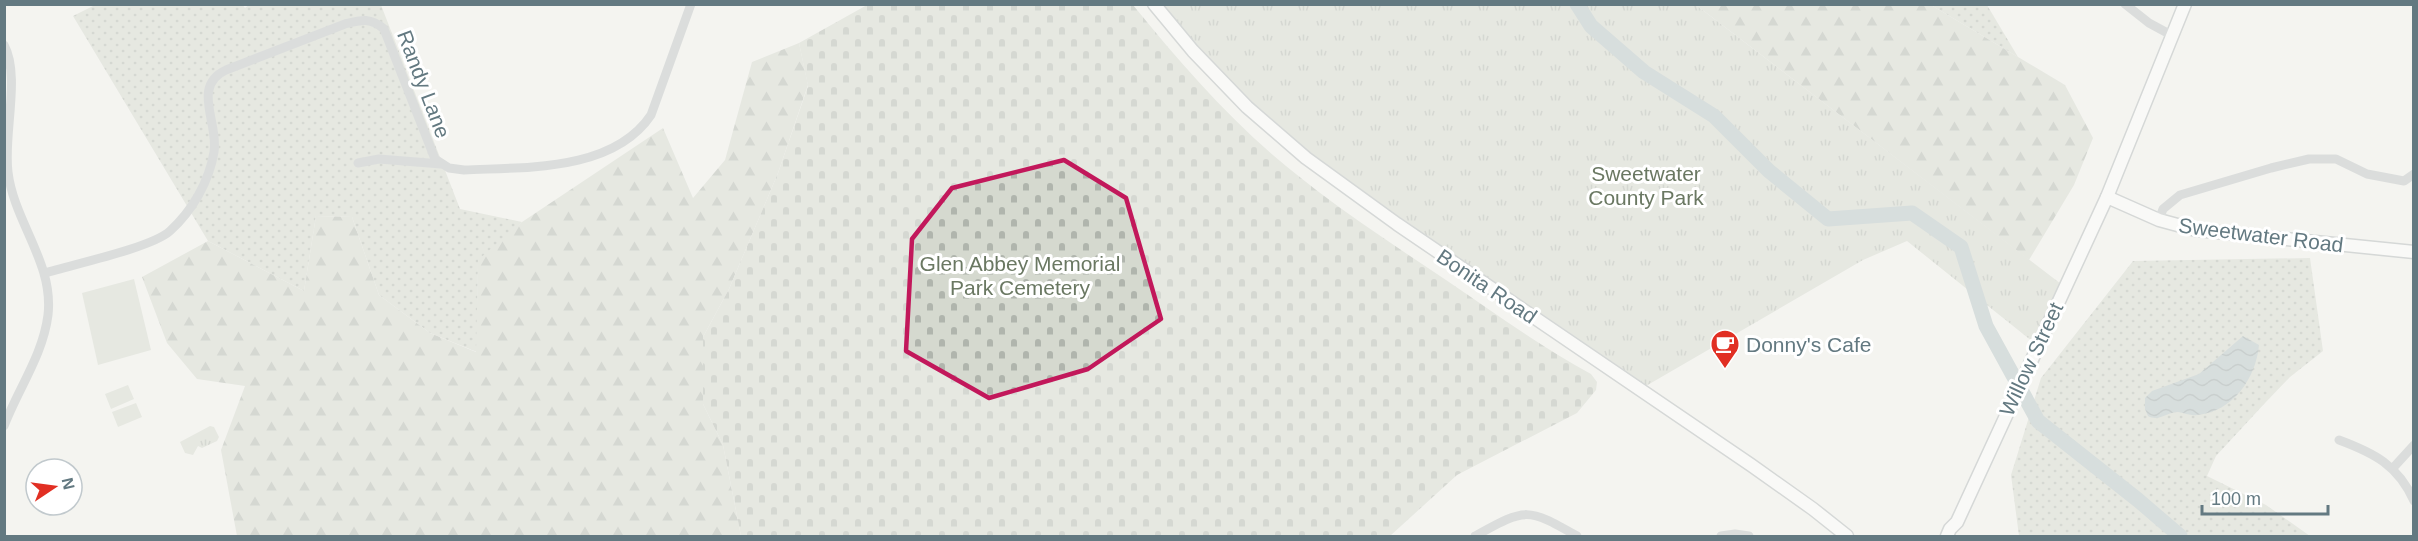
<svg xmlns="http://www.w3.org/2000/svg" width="2418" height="541" viewBox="0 0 2418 541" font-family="Arial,sans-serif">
<defs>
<pattern id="grass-dots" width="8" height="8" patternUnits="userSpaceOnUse" patternTransform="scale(1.5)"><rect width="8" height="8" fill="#d5d9cf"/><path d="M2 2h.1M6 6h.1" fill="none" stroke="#b0b5ad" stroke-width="1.8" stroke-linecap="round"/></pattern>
<pattern id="forest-firs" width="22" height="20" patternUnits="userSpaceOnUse" patternTransform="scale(1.5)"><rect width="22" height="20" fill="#d5d9cf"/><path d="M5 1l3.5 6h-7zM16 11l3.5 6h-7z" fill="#b0b5ad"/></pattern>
<pattern id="cemetery-stones" width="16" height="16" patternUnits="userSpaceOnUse" patternTransform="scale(1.5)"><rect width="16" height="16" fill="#d5d9cf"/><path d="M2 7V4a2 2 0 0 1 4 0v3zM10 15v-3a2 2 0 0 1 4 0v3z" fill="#b0b5ad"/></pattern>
<pattern id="park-tufts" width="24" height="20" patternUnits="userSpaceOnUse" patternTransform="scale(1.5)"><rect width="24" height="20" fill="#d5d9cf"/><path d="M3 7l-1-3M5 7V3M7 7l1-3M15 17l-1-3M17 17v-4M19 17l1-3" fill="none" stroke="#b0b5ad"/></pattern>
<pattern id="water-waves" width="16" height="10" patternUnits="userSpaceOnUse" patternTransform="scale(1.5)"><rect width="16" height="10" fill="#b4c3c5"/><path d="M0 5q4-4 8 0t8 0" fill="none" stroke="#96a3a5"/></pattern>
</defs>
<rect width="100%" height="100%" fill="#f4f4f0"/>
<!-- grass -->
<g fill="url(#grass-dots)">
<path d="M97,4H242L245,8L250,4L381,5L460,209L522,222L478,264L477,352L430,333L379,295L352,217L316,216L304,291L208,241L73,16Z"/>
<path d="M1931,5H1987L2018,57Z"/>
<path d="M2310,258L2323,351L2290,377L2265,403L2216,456L2207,476L2266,505L2310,536H2019L2011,475L2041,378L2133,261Z"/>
</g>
<!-- forest -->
<g fill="url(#forest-firs)">
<path d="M1696,5H1931L2065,85L2093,138L2074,185L2029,260Z"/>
<path d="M799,43L808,85L778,173L729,289L703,337V404L723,445L741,536H237L221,450L245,386L197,379L167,343L142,277L208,241L304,291L316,216L352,217L379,295L430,333L476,352L478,260L522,222L663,128L693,198L725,160L752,62Z"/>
</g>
<!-- cemetery -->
<path fill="url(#cemetery-stones)" d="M867,5H1133C1180,63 1229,119 1286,166C1337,208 1392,244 1446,280C1493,312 1541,347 1591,374L1597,382L1596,390L1577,413L1457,475L1390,536H741L723,445L703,404V337L729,289L778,173L808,86L799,43Z"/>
<!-- park -->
<g fill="url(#park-tufts)">
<path d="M1153,5H1696L2065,287L2038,346L1907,241L1863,260L1639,390L1291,146Z"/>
<path d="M210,426L214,427L219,437L217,441L202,448L198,446L193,455L185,453L180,442Z"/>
</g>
<!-- pitch -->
<g fill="#d5d9cf">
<path d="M134,279L151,350L98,365L82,293Z"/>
<path d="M128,385L134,399L111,409L105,394Z"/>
<path d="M136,403L142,417L118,427L112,412Z"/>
</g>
<!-- water -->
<path fill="url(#water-waves)" d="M2243,336L2259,345C2256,378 2233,412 2197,415C2191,416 2184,413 2178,412C2167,412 2159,422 2148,416L2145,409V398L2152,391L2199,374Z"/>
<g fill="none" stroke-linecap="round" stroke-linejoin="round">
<!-- river -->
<path stroke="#b4c3c5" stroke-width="15" d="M1577,4L1591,26L1644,72L1714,116L1769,171L1828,219L1912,213L1961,247L1986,326L2038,421L2138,500L2180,536"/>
<!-- major casing -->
<g stroke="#b0b6b8" stroke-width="15">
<g id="major">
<path d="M1154,4L1193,51L1247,107L1306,158L1397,224L1751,465L1813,509L1847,536"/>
<path d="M2107,197L2159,220L2196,230L2414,252"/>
<path d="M1947,536L1950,529L1957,522L2107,197L2185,4"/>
</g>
</g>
<!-- minor -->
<g stroke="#bdc2c4" stroke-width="9">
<path d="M2125,4L2149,23L2173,36"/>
<path d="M4,45C21,76 3,135 8,172C14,222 54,263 48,315C43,355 18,389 4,426"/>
<path d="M358,163L379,159L441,164"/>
<path d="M2159,220L2163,209L2180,195L2271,168L2309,159H2336L2367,174L2404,181L2414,174"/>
<path d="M45,273C74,264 151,248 170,231C192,211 209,182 214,152C219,123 191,86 226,70L345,24C361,20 370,17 384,29L435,159L449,168L464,170C524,167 613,172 651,115L691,4"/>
<path d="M2339,440C2374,453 2398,465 2414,501"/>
<path d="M2393,468L2414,445"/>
<path d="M1475,536C1526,508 1526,507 1577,536"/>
<path d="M1721,536L1735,534L1749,536"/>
</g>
<!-- major -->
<use href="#major" stroke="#fff" stroke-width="12"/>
</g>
<!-- marked area -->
<path d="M0 0H2418V541H0ZM1064,160L1126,198L1161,319L1088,369L989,398L906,351L912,239L952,188Z" fill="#f4f4f0" fill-opacity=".55" fill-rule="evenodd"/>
<path fill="none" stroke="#c2185b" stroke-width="4.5" stroke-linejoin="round" d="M1064,160L1126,198L1161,319L1088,369L989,398L906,351L912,239L952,188Z"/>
<!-- icons -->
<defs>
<g id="cafe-pin" transform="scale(1.5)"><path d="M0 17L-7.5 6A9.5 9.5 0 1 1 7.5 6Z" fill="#e12f23" stroke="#fff"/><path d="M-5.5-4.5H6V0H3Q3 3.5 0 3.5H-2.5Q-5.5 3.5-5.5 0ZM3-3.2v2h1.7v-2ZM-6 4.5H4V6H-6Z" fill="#fff"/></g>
</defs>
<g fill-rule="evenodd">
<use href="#cafe-pin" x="1725" y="344"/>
</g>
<g text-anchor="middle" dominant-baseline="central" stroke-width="6" stroke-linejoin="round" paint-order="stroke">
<!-- street labels -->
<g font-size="21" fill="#637981" stroke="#fff">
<text transform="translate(424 84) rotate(69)">Randy Lane</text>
<text transform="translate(2261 235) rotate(7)">Sweetwater Road</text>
<text transform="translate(1487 286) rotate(34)">Bonita Road</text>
<text transform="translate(2031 359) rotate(-65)">Willow Street</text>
</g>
<!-- park labels -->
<g font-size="21" fill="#6a7862" stroke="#fff">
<text x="1646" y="173">Sweetwater<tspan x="1646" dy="24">County Park</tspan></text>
<text x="1020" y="263">Glen Abbey Memorial<tspan x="1020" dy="24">Park Cemetery</tspan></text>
</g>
<!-- poi labels -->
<g font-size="21" fill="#637981" stroke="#fff" text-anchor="start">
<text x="1746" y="344">Donny's Cafe</text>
</g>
</g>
<!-- border -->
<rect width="2418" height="541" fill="none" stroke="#637981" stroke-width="12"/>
<!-- north arrow -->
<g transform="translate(54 487) rotate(77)"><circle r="28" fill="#ffffff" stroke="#c1c9cd" stroke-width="1.5"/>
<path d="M0-4.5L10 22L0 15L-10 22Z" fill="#e12f23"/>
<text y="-9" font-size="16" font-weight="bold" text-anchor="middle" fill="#637981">N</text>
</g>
<!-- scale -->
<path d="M2202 505v9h126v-9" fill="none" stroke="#637981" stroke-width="3"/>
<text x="2211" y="505" font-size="18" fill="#637981" stroke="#ffffff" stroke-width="4.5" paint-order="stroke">100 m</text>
</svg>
